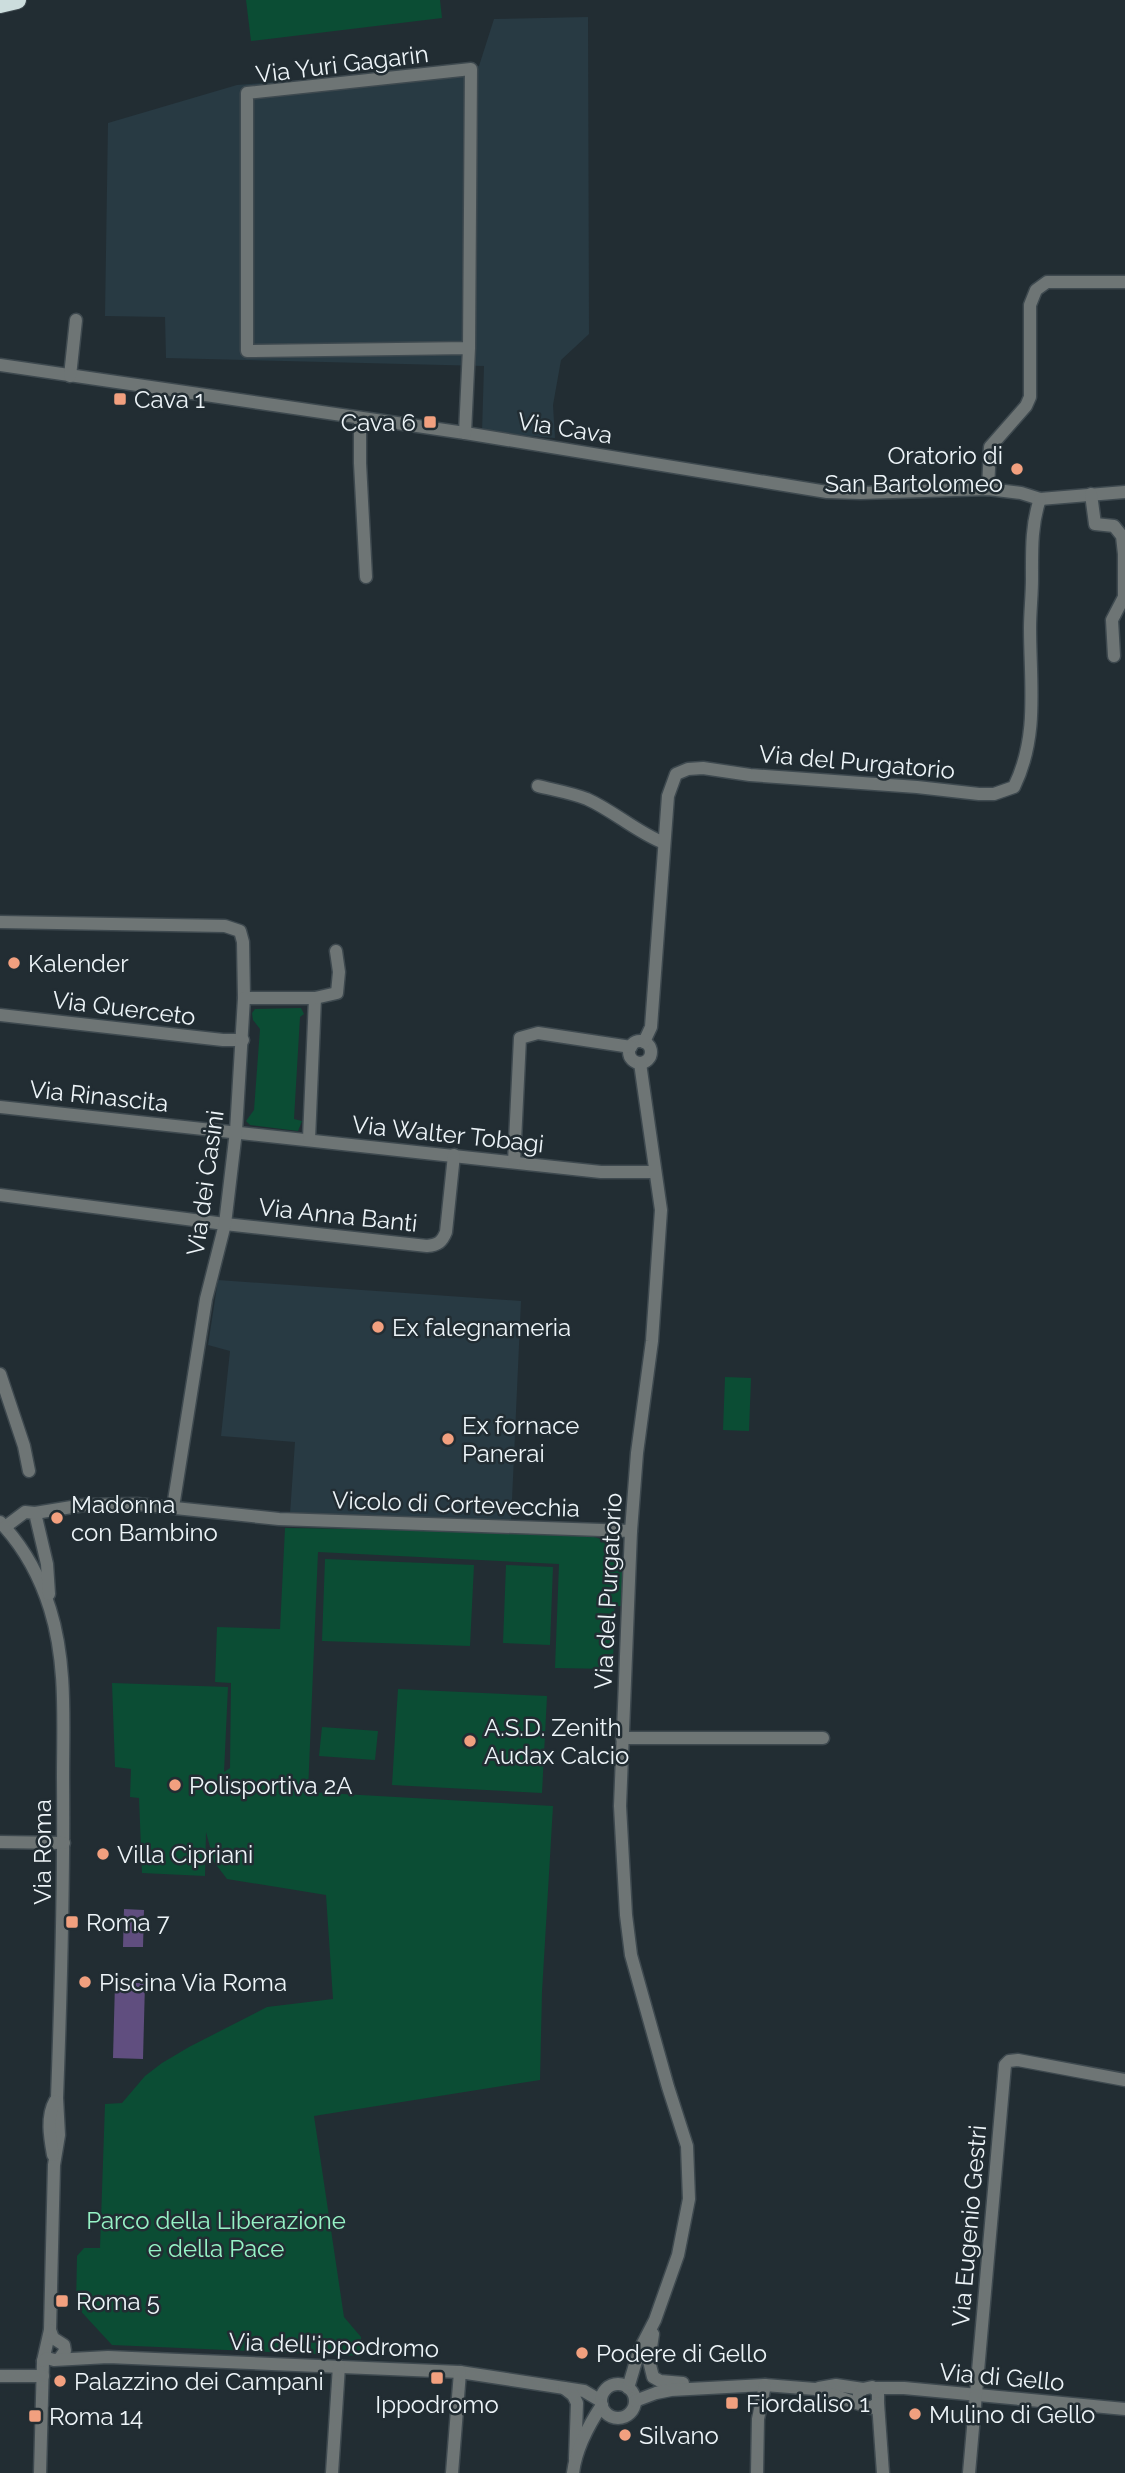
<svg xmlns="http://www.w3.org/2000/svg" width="1125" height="2473" viewBox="0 0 1125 2473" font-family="Raleway,sans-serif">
<rect width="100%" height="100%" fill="#222d33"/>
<!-- built -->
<g fill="#283a43">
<path d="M588,17L589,334L561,360L553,405L555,438L482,432L484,366L166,358L165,317L105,316L108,123L237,85L479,66L494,19Z"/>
<path d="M218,1280L521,1301L511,1522L290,1514L295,1442L221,1436L230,1351L208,1345Z"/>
</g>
<!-- green -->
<g fill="#0b4d34">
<path d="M246,0H440L442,18L251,41Z"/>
<path d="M301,1008L304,1014L300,1017L294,1119L302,1121L298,1131L250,1125L246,1121L254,1110L260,1029L253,1020L252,1013L255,1009Z"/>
<path d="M725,1377L751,1378L749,1431L723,1430Z"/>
<path d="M285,1528L556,1532C578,1534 616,1534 622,1562C625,1575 621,1592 621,1606H615L614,1612L613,1669L555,1668L559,1564L318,1552L308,1792L553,1806L542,1992L540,2080L314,2116L344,2317L361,2337V2356L112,2345L76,2306L77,2256L84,2248H100L105,2104L122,2103L145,2076L162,2063L189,2047L267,2007L333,1999L326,1895L227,1879L214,1862L206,1832L205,1876L142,1873L139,1798L130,1797L131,1769L115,1767L112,1683L228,1687L224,1772L230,1768L231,1683L215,1682L217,1627L280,1629Z"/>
<path d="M325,1559L474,1565L470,1646L322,1641Z"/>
<path d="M506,1565L553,1567L550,1645L503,1643Z"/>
<path d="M398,1689L547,1696L542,1793L392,1785Z"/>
<path d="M322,1727L378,1731L375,1760L319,1756Z"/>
</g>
<!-- water -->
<g fill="#604e7f">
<path d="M124,1909L144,1910L143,1947H123Z"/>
<path d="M115,1983H145L143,2059L113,2058Z"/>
</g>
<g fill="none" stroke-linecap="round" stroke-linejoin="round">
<!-- minor casing -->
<g stroke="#3e494f" stroke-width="15">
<g id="minor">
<path d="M0,365L465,433L827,492L861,493L988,489L1021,493L1040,499L1125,492"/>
<path d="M70,376L76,320"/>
<path d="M360,418V463L366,577"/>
<path d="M465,433L469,348L471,69L247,93V351L469,348"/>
<path d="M988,489L990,447L1026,406L1030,397V305L1036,290L1047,282H1125"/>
<path d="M1091,494L1095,524L1114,526L1122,536L1124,554V597L1112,620L1114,656"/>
<path d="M538,786C554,790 572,793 587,799C614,811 636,832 664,843"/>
<path d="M0,922L225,926L240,931L243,942L244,998"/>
<path d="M0,1015L223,1040H243"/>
<circle cx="640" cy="1052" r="11"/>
<path d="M644,1042L651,1027L668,796L676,774L688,769L703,768L750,775L917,787L979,794H994L1014,787C1039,736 1030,683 1030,628C1030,612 1032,595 1032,579C1032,552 1031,525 1040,499"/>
<path d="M0,1107L601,1172H655"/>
<path d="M309,1139L315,998"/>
<path d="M514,1162L520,1038L538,1033L631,1047"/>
<path d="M0,1195L225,1224L427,1246C438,1245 442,1242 446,1232L454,1155"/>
<path d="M0,1374L24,1446L29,1471"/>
<path d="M173,1507L206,1299L225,1224L236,1131L244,998H315L337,993L339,972L336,951"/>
<path d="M35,1513L84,1505L137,1504L279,1519L631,1531"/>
<path d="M0,1522C23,1546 40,1577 50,1609C67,1663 63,1722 63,1778C64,1885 61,1991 57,2098L59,2135L54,2165L50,2330L43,2361L40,2473"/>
<path d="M5,1527L25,1512L35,1513L47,1564L49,1594"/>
<path d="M622,1738H823"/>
<path d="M0,1842L64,1843"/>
<path d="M53,2155C50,2138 46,2117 55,2101"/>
<path d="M50,2330L53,2338L64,2345L65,2351L60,2358"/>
<path d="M653,2334L649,2361L653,2377L660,2381L683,2383"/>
<path d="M43,2361L47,2358L54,2360L108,2357L460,2372L584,2391L601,2401"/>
<path d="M0,2376H43"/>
<circle cx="618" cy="2401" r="17"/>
<path d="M564,2388L573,2395L577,2403L575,2459"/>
<path d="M628,2388L639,2351L655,2320L678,2255L689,2199L687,2146L668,2087L631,1955L626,1915L620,1806L631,1531L637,1453L652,1341L661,1210L640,1063"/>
<path d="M819,2388L836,2385L863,2389"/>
<path d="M874,2388H904L1125,2409"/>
<path d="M635,2401L656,2393L671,2390L765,2385L815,2389L871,2408L878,2403V2392L872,2387L863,2389L859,2394L860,2403"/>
<path d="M878,2403L883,2473"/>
<path d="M332,2473L339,2366"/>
<path d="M452,2473L460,2372"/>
<path d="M573,2473C576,2448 588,2426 602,2405"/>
<path d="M757,2473L758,2419L765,2385"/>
<path d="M969,2473L1005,2065L1009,2061L1018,2060L1125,2080"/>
</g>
</g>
<!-- highway casing -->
<g stroke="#3e494f" stroke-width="20">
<path id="highway" d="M0,4L17,0"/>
</g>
<!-- minor -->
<use href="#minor" stroke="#6e7575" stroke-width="12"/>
<!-- highway -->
<use href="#highway" stroke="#cdd" stroke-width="18"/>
</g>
<!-- markers -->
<g fill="#f2a07f" stroke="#222d33" stroke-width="2.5">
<rect x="113" y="392" width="14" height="14" rx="3.5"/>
<rect x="423" y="415" width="14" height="14" rx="3.5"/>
<circle cx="1017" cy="469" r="7"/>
<circle cx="14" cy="963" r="7"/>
<circle cx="378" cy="1327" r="7"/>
<circle cx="448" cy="1439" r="7"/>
<circle cx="57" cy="1518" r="7"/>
<circle cx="470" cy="1741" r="7"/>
<circle cx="175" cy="1785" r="7"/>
<circle cx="103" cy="1854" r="7"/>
<rect x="65" y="1915" width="14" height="14" rx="3.5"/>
<circle cx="85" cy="1982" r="7"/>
<rect x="55" y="2294" width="14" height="14" rx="3.5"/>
<circle cx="582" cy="2353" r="7"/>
<rect x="430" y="2371" width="14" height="14" rx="3.5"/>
<circle cx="60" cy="2381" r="7"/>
<rect x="725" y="2396" width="14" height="14" rx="3.5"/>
<circle cx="915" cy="2414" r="7"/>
<rect x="28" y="2409" width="14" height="14" rx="3.5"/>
<circle cx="625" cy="2435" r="7"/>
</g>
<g text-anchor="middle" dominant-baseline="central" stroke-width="5" stroke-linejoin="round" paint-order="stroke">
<!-- street labels -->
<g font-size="24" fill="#edf4f8" stroke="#222d33">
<text transform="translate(342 64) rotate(-7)">Via Yuri Gagarin</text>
<text transform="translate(565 428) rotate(9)">Via Cava</text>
<text transform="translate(857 762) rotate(5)">Via del Purgatorio</text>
<text transform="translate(124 1008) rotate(7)">Via Querceto</text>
<text transform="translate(99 1096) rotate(6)">Via Rinascita</text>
<text transform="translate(448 1134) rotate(6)">Via Walter Tobagi</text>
<text transform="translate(205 1183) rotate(-82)">Via dei Casini</text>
<text transform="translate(338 1215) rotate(6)">Via Anna Banti</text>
<text transform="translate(456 1504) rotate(2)">Vicolo di Cortevecchia</text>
<text transform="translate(608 1591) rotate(-87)">Via del Purgatorio</text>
<text transform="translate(42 1852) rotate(-90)">Via Roma</text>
<text transform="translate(969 2226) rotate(-85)">Via Eugenio Gestri</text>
<text transform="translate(334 2345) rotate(2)">Via dell'ippodromo</text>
<text transform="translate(1002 2377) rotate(5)">Via di Gello</text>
</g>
<!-- poi labels -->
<g font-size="24" fill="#edf4f8" stroke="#222d33" text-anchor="start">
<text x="134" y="399">Cava 1</text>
<text x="416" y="422" text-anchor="end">Cava 6</text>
<text x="1003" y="455" text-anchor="end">Oratorio di<tspan x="1003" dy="28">San Bartolomeo</tspan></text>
<text x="28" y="963">Kalender</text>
<text x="392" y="1327">Ex falegnameria</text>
<text x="462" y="1425">Ex fornace<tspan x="462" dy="28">Panerai</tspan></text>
<text x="71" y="1504">Madonna<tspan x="71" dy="28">con Bambino</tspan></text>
<text x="484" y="1727">A.S.D. Zenith<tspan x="484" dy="28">Audax Calcio</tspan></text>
<text x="189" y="1785">Polisportiva 2A</text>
<text x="117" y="1854">Villa Cipriani</text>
<text x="86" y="1922">Roma 7</text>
<text x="99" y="1982">Piscina Via Roma</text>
<text x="76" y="2301">Roma 5</text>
<text x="596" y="2353">Podere di Gello</text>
<text x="74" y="2381">Palazzino dei Campani</text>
<text x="746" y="2403">Fiordaliso 1</text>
<text x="437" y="2404" text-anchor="middle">Ippodromo</text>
<text x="929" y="2414">Mulino di Gello</text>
<text x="49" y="2416">Roma 14</text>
<text x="639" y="2435">Silvano</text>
</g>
<!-- park labels -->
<g font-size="24" fill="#96f3c6" stroke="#222d33">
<text x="216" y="2220">Parco della Liberazione<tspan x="216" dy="28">e della Pace</tspan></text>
</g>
</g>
</svg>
